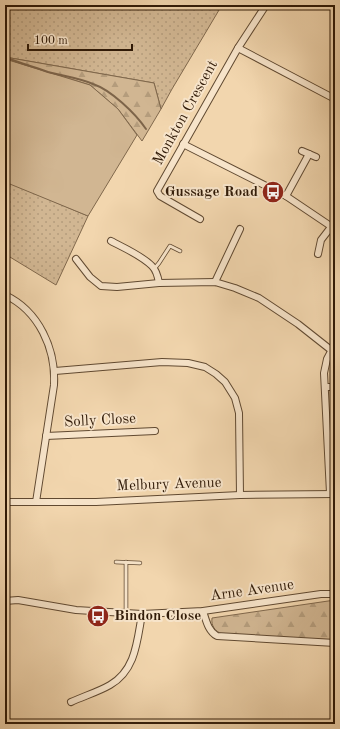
<svg xmlns="http://www.w3.org/2000/svg" width="340" height="729" viewBox="0 0 340 729" font-family="'Old Standard TT',serif">
<defs>
<pattern id="grass-dots" width="8" height="8" patternUnits="userSpaceOnUse"><rect width="8" height="8" fill="#d1b692"/><path d="M2 2h.1M6 6h.1" fill="none" stroke="#b49c7c" stroke-width="1.8" stroke-linecap="round"/></pattern>
<pattern id="forest-firs" width="22" height="20" patternUnits="userSpaceOnUse"><rect width="22" height="20" fill="#d1b692"/><path d="M5 1l3.5 6h-7zM16 11l3.5 6h-7z" fill="#b49c7c"/></pattern>
</defs>
<rect width="100%" height="100%" fill="#f2d6ae"/>
<filter id="stains"><feTurbulence type="fractalNoise" baseFrequency=".005" numOctaves="4"/><feColorMatrix values="0 0 0 0 .2 0 0 0 0 .09 0 0 0 0 .02 0 0 0 .5 -.17"/></filter>
<radialGradient id="worn" r=".72"><stop offset=".6" stop-color="#630" stop-opacity="0"/><stop offset="1" stop-color="#630" stop-opacity=".3"/></radialGradient>
<!-- grass -->
<g fill="url(#grass-dots)" stroke="#80684c">
<path d="M5,5H222L172,89L161,109L154,83L5,57Z"/>
<path d="M5,181L88,216L56,285L5,254Z"/>
</g>
<!-- forest -->
<g fill="url(#forest-firs)" stroke="#80684c">
<path d="M5,57L154,83L161,109L142,141L118,109L90,85L5,59Z"/>
<path d="M335,600V640L222,634C215,631 211,626 212,618Z"/>
</g>
<!-- park -->
<path fill="#d1b692" stroke="#80684c" d="M5,59L90,85L118,109L137,135L88,216L5,182Z"/>
<g fill="none" stroke-linecap="round" stroke-linejoin="round">
<!-- stream -->
<path stroke="#7d6449" stroke-width="2" d="M5,57C19,63 34,67 48,72C63,76 79,78 93,84C111,90 135,113 146,129"/>
<!-- lane casing -->
<g stroke="#604931" stroke-width="4.5">
<g id="lane">
<path d="M154,269L159,263L170,246L180,251"/>
<path d="M116,562L140,563"/>
<path d="M126,613V562"/>
</g>
</g>
<!-- street casing -->
<g stroke="#604931" stroke-width="8">
<g id="street">
<path d="M238,48L335,99"/>
<path d="M183,144L286,196L335,229"/>
<path d="M302,151L316,157"/>
<path d="M286,196L309,154"/>
<path d="M200,219L160,196L157,191L238,48L266,5"/>
<path d="M111,241C124,248 141,255 152,266C156,270 158,277 159,283"/>
<path d="M318,254L321,240L331,227"/>
<path d="M76,259L90,277L101,286L117,287L159,283L215,282L235,288L259,298L298,324L331,350"/>
<path d="M215,282L240,229"/>
<path d="M5,295C39,311 56,349 54,385L36,502"/>
<path d="M55,371L162,362L188,363L205,367L216,374L225,382L235,398L239,413L240,495"/>
<path d="M325,387H335"/>
<path d="M46,436L155,431"/>
<path d="M330,493L324,373L327,359L335,344"/>
<path d="M5,502H96L240,495L335,494"/>
<path d="M5,601L18,600L76,610L142,614L203,611L321,594H335"/>
<path d="M203,611C206,620 208,631 217,636L335,643"/>
<path d="M71,702C84,696 98,692 110,685C136,670 137,641 142,614"/>
</g>
</g>
<!-- lane -->
<use href="#lane" stroke="#f7e4ca" stroke-width="3"/>
<!-- street -->
<use href="#street" stroke="#f7e4ca" stroke-width="6"/>
</g>
<!-- icons -->
<defs>
<g id="bus-disc" transform="scale(1.15)"><circle r="9.5" fill="#8f2418" stroke="#f7e4ca"/><path d="M-5-6H5V4H4V6H2V4H-2V6H-4V4H-5ZM-3.5-4V0h7V-4ZM-3.5 1.2v1.5H-2V1.2ZM2 1.2v1.5H3.5V1.2Z" fill="#fff"/></g>
</defs>
<g fill-rule="evenodd">
<use href="#bus-disc" x="273" y="192"/>
<use href="#bus-disc" x="98" y="616"/>
</g>
<g text-anchor="middle" dominant-baseline="central" stroke-width="4" stroke-linejoin="round" paint-order="stroke">
<!-- street labels -->
<g font-size="15" fill="#301a07" stroke="#f7e4ca">
<text transform="translate(186 113) rotate(-61)">Monkton Crescent</text>
<text transform="translate(100 421) rotate(-3)">Solly Close</text>
<text transform="translate(169 485) rotate(-2)">Melbury Avenue</text>
<text transform="translate(252 591) rotate(-8)">Arne Avenue</text>
</g>
<!-- poi labels -->
<g font-size="15" font-weight="bold" fill="#301a07" stroke="#f7e4ca" text-anchor="end">
<text x="258" y="192">Gussage Road</text>
<text x="114" y="616" text-anchor="start">Bindon Close</text>
</g>
</g>
<!-- margin -->
<rect width="340" height="729" fill="none" stroke="#f2d6ae" stroke-width="20"/>
<rect x="6" y="6" width="328" height="717" fill="none" stroke="#301a07" stroke-width="2"/>
<rect x="10" y="10" width="320" height="709" fill="none" stroke="#301a07"/>
<!-- scale -->
<path d="M28 44v6h104v-6" fill="none" stroke="#301a07" stroke-width="2"/>
<text x="34" y="44" font-size="12" fill="#301a07" stroke="#f7e4ca" stroke-width="3" paint-order="stroke">100 m</text>
<rect width="100%" height="100%" filter="url(#stains)"/>
<rect width="100%" height="100%" fill="url(#worn)"/>
</svg>
